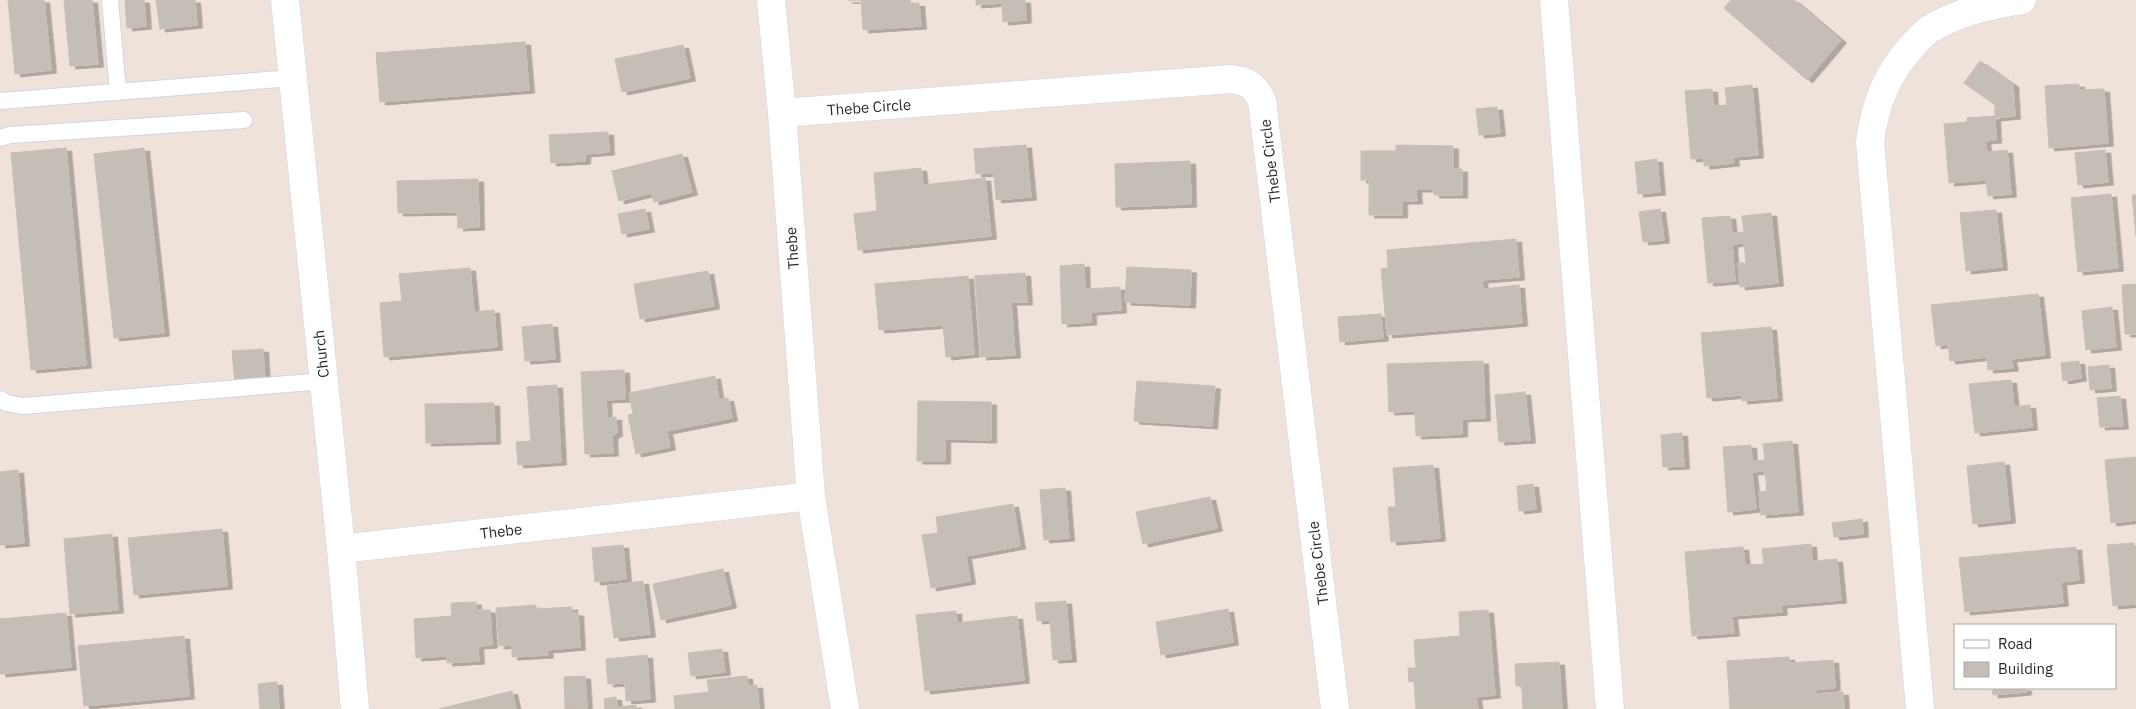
<svg xmlns="http://www.w3.org/2000/svg" width="2136" height="709" viewBox="0 0 2136 709" font-family="'IBM Plex Sans',sans-serif">
<defs>
<filter id="shadow"><feDropShadow dx="5.5" dy="3" stdDeviation="0" flood-color="#0004"/></filter>
</defs>
<rect width="100%" height="100%" fill="#eee2da"/>
<!-- building -->
<g fill="#c5beb6" stroke="#c9beb3" filter="url(#shadow)">
<path d="M8,0H44L51,70L15,74Z"/>
<path d="M64,0H92L98,64L70,66Z"/>
<path d="M125,0H144L146,26L127,28Z"/>
<path d="M156,0H195L197,25L160,29Z"/>
<path d="M847,0H910L911,4L919,3L921,26L863,30L861,0Z"/>
<path d="M976,0H1025L1026,20L1003,22L1002,3L976,5Z"/>
<path d="M1731,0H1794L1841,40L1807,80L1724,8Z"/>
<path d="M525,42L529,90L380,102L376,53Z"/>
<path d="M683,45L690,78L622,92L615,59Z"/>
<path d="M1980,61L2013,84L2015,116L1995,118V105L1964,83Z"/>
<path d="M2079,84V90L2104,89L2108,143L2049,148L2045,86Z"/>
<path d="M1752,85L1758,155L1733,157L1734,163L1704,166V158L1691,159L1685,91L1712,89L1713,106L1727,105L1725,88Z"/>
<path d="M1497,107L1500,133L1479,135L1476,109Z"/>
<path d="M1995,116L1996,140L1985,141L1987,152L2007,150L2011,194L1988,196L1986,180L1949,183L1944,124L1967,122V118Z"/>
<path d="M608,132L609,152L585,154V161L551,163L549,135Z"/>
<path d="M1026,145L1031,197L996,200L994,173L976,174L974,149Z"/>
<path d="M1396,145L1453,146V169H1462V195H1434V189H1416L1417,201H1402V215H1369V180H1361V151H1396Z"/>
<path d="M66,148L86,365L31,370L11,153Z"/>
<path d="M144,148L164,333L114,338L94,154Z"/>
<path d="M2105,150L2108,182L2078,185L2075,153Z"/>
<path d="M682,154L692,192L654,202L651,193L619,201L612,171Z"/>
<path d="M1657,159L1660,192L1638,194L1635,162Z"/>
<path d="M1190,161L1191,204L1116,207L1115,164Z"/>
<path d="M921,168L923,185L985,178L991,236L858,250L854,214L877,211L874,173Z"/>
<path d="M478,179L479,227L458,228L457,212L398,213L397,181Z"/>
<path d="M2111,194L2118,268L2078,272L2071,198Z"/>
<path d="M2132,195H2136V236Z"/>
<path d="M645,209L649,229L622,234L618,214Z"/>
<path d="M1660,209L1664,240L1643,242L1639,212Z"/>
<path d="M1996,210L2002,267L1966,271L1960,213Z"/>
<path d="M1771,213L1778,283L1740,287L1738,263H1746L1744,243L1732,244L1735,281L1708,283L1702,218L1730,216L1732,233L1744,232L1742,216Z"/>
<path d="M1516,239L1519,277L1482,280L1483,289L1519,285L1522,323L1387,335L1381,269L1388,268L1387,250Z"/>
<path d="M1084,264L1085,289L1120,287L1121,310L1091,312V322L1062,324L1060,266Z"/>
<path d="M1127,267L1191,270L1190,305L1125,302Z"/>
<path d="M470,268L474,312L494,310L497,347L384,357L380,303L402,301L399,274Z"/>
<path d="M708,271L714,306L640,319L634,284Z"/>
<path d="M1025,273L1027,302H1011L1015,355L981,357L975,276Z"/>
<path d="M968,276L974,354L946,357L943,325L879,330L875,284Z"/>
<path d="M2136,284V334H2125L2122,285Z"/>
<path d="M2038,294L2045,355L2011,359L2013,368L1988,370L1987,357L1950,361L1948,344L1936,346L1931,305Z"/>
<path d="M2112,307L2116,347L2086,350L2082,311Z"/>
<path d="M1381,314L1383,338L1340,342L1338,317Z"/>
<path d="M552,324L555,359L525,361L522,327Z"/>
<path d="M1771,327L1777,398L1742,401V395L1707,398L1701,333Z"/>
<path d="M263,349L265,381L235,384L232,351Z"/>
<path d="M1483,361L1485,418L1462,419V434L1416,436L1415,411L1389,412L1387,364Z"/>
<path d="M2079,361L2081,378L2063,381L2061,363Z"/>
<path d="M2109,365L2111,388L2090,390L2088,367Z"/>
<path d="M624,370L625,399L606,400L607,418L616,417L617,433L612,436L613,453L585,454L581,372Z"/>
<path d="M715,376L719,400L728,398L732,418L667,431L670,447L636,454L628,415L633,414L629,393Z"/>
<path d="M2011,380L2014,407L2030,405L2032,427L1975,433L1969,384Z"/>
<path d="M1137,381L1215,386L1212,426L1134,421Z"/>
<path d="M557,385L561,462L518,465L516,442L531,441L527,387Z"/>
<path d="M1525,392L1530,440L1499,442L1495,395Z"/>
<path d="M2120,396L2123,426L2100,427L2097,398Z"/>
<path d="M918,401L991,402V440L945,439V461H917Z"/>
<path d="M494,403L495,441L426,443L425,404Z"/>
<path d="M1682,433L1684,466L1663,467L1661,435Z"/>
<path d="M1792,441L1798,512L1761,515L1759,492L1767,491L1765,471L1752,472L1756,509L1728,512L1723,447L1751,445L1752,461L1765,460L1763,444Z"/>
<path d="M2136,457V520L2111,523L2105,460Z"/>
<path d="M2004,462L2010,520L1973,524L1967,466Z"/>
<path d="M1433,465L1440,538L1391,542L1388,507H1396L1393,468Z"/>
<path d="M18,470L24,543L0,545V472Z"/>
<path d="M1533,484L1536,509L1519,511L1517,486Z"/>
<path d="M1065,488L1069,538L1044,540L1040,490Z"/>
<path d="M1210,497L1217,528L1143,544L1136,512Z"/>
<path d="M1013,504L1020,546L966,556L970,581L931,588L922,535L938,533L936,517Z"/>
<path d="M1862,519L1863,534L1834,537L1832,523Z"/>
<path d="M222,529L227,586L134,595L128,538Z"/>
<path d="M112,534L118,610L70,614L64,539Z"/>
<path d="M2134,543L2136,558V604L2113,606L2107,545Z"/>
<path d="M1811,544L1812,561L1837,559L1841,600L1781,605L1782,612L1732,616L1734,633L1692,636L1685,552L1743,547L1745,565L1764,564L1762,549Z"/>
<path d="M623,545L626,579L595,582L592,548Z"/>
<path d="M2076,547L2079,580L2061,582L2063,603L1965,612L1959,558Z"/>
<path d="M723,569L731,605L661,620L653,584Z"/>
<path d="M643,581L650,634L614,638L607,586Z"/>
<path d="M1066,601L1071,659L1053,660L1050,620L1037,621L1035,603Z"/>
<path d="M476,602V610H490L492,645L478,646L479,661L447,663V656L416,658L414,619L452,616L451,603Z"/>
<path d="M536,605V609L572,607V613H578L580,647L547,650L548,655L512,657V645L499,646L496,608Z"/>
<path d="M1228,609L1233,642L1161,655L1156,622Z"/>
<path d="M1488,610L1495,695L1476,697L1478,709H1416L1414,681L1409,682L1408,668H1416L1414,640L1460,636L1459,612Z"/>
<path d="M956,611L957,623L1017,616L1024,680L925,691L916,615Z"/>
<path d="M66,613L71,667L0,674V619Z"/>
<path d="M184,636L189,696L84,706L78,646Z"/>
<path d="M722,649L725,672L691,676L688,653Z"/>
<path d="M647,655L650,699L626,701L625,683L608,684L606,659Z"/>
<path d="M1789,657L1790,663L1833,660L1835,688L1814,690L1815,694L1843,692L1844,709H1730L1727,661Z"/>
<path d="M1559,662L1562,709H1523L1522,686H1516L1515,664Z"/>
<path d="M585,676L587,708L565,709L564,677Z"/>
<path d="M747,676L748,686L757,685L759,709H675L674,696L709,692L707,680Z"/>
<path d="M277,682L279,709H260L258,684Z"/>
<path d="M1992,688H2026V692L1993,695Z"/>
<path d="M512,691L516,709H439Z"/>
<path d="M616,697L617,707L636,705L637,709H605L604,699Z"/>
</g>
<g fill="none" stroke-linecap="round" stroke-linejoin="round">
<!-- lane casing -->
<g stroke="#cfd6e5" stroke-width="18">
<g id="lane">
<path d="M110,0L118,92"/>
<path d="M0,101L293,78"/>
<path d="M0,138L10,135L244,120"/>
<path d="M0,399L7,403L23,406L324,381"/>
</g>
</g>
<!-- street casing -->
<g stroke="#cfd6e5" stroke-width="29">
<g id="street">
<path d="M285,0L341,549L355,709"/>
<path d="M771,0L782,113L811,496L845,709"/>
<path d="M1554,0L1610,709"/>
<path d="M782,113L1231,79C1248,81 1255,86 1262,101L1335,709"/>
<path d="M341,549L811,496"/>
<path d="M1920,709L1870,142C1875,102 1888,71 1916,42C1920,38 1925,32 1930,29C1958,12 1990,5 2022,0"/>
</g>
</g>
<!-- lane -->
<use href="#lane" stroke="#fff" stroke-width="16"/>
<!-- street -->
<use href="#street" stroke="#fff" stroke-width="28"/>
</g>
<g text-anchor="middle" dominant-baseline="central" stroke-width="4" stroke-linejoin="round" paint-order="stroke">
<!-- street labels -->
<g font-size="15" fill="#2a2a2a" stroke="#fff">
<text transform="translate(869 107) rotate(-4)">Thebe Circle</text>
<text transform="translate(1270 161) rotate(-97)">Thebe Circle</text>
<text transform="translate(792 248) rotate(-94)">Thebe</text>
<text transform="translate(321 354) rotate(-96)">Church</text>
<text transform="translate(501 531) rotate(-7)">Thebe</text>
<text transform="translate(1318 563) rotate(-97)">Thebe Circle</text>
</g>
</g>
<!-- legend -->
<rect x="1954" y="624" width="162" height="65" fill="#ffffff" stroke="#aaaaaa"/>
<rect x="1964" y="640" width="25" height="8" fill="#ffffff" stroke="#aaaaaa"/>
<text x="1998" y="649" font-size="15" fill="#2a2a2a">Road</text>
<rect x="1964" y="662" width="25" height="15" fill="#c5beb6" stroke="#aaaaaa"/>
<text x="1998" y="674" font-size="15" fill="#2a2a2a">Building</text>
</svg>
